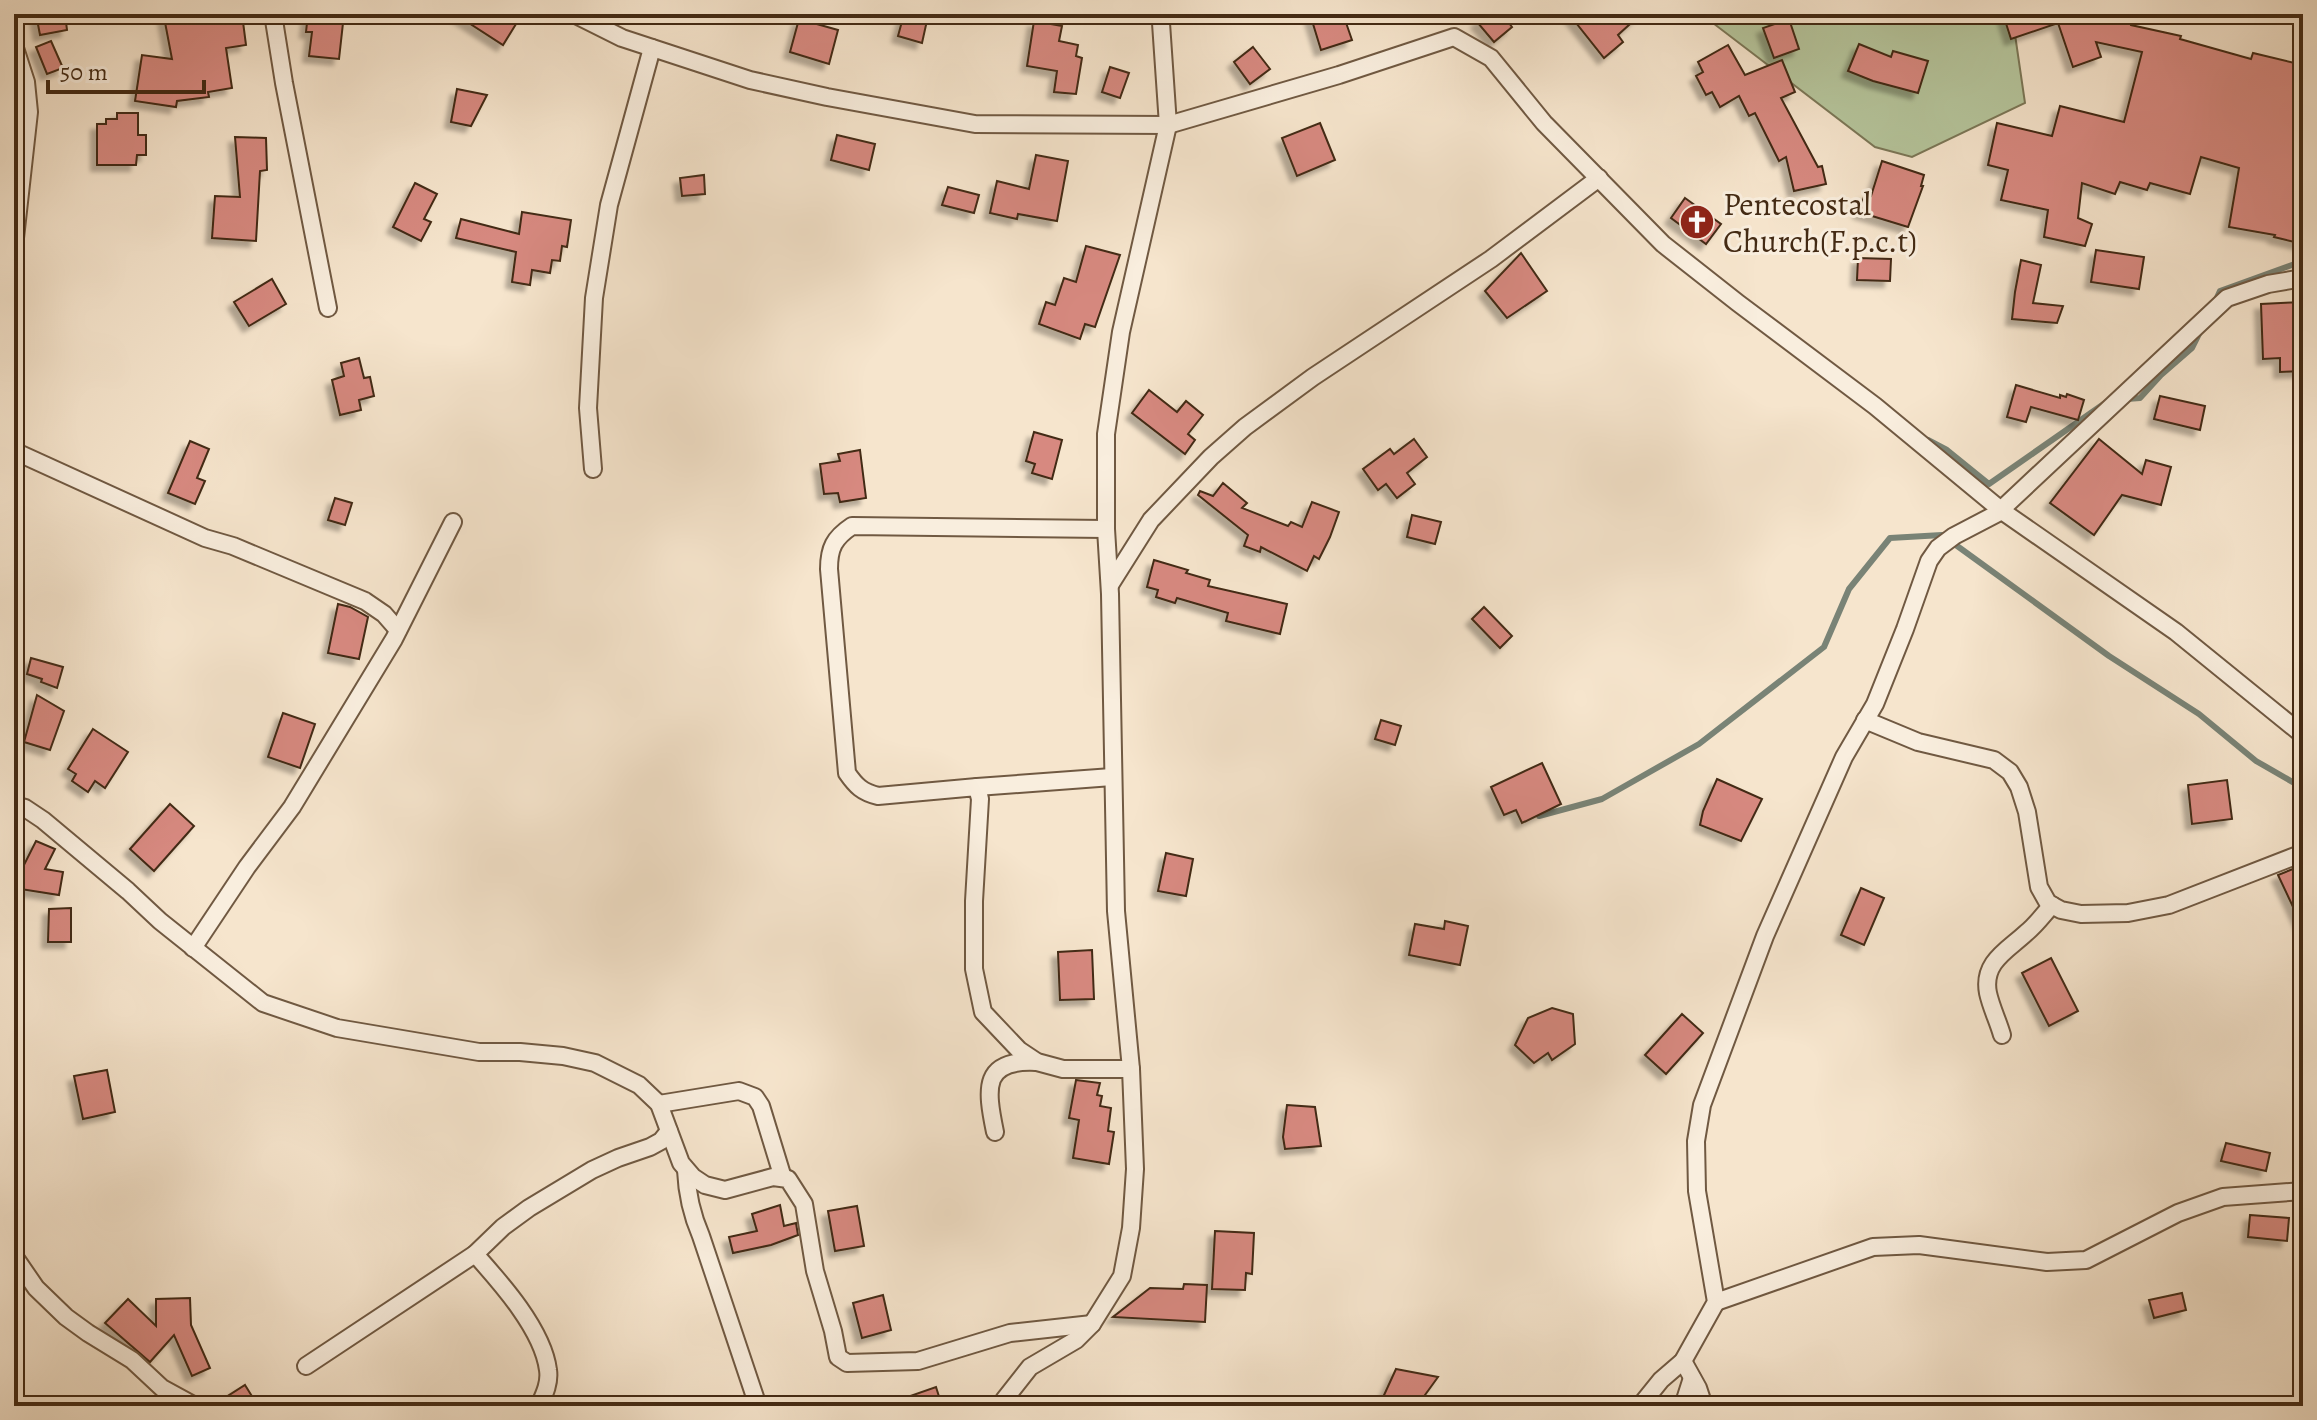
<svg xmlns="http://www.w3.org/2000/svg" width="2317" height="1420" viewBox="0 0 2317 1420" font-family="Alegreya,serif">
<defs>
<filter id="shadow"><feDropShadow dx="-6" dy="6" stdDeviation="2" flood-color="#0004"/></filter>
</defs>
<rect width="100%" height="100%" fill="#f6e5cd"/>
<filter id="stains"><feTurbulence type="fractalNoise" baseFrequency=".0025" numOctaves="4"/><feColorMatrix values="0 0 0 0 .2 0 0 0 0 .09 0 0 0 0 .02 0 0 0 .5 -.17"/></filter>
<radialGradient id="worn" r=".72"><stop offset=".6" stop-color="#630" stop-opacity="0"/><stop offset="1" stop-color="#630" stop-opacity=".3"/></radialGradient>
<!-- green -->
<path fill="#b6c69d" stroke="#7c7858" stroke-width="2" d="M1704,14H2012L2025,103L1912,157L1875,147L1705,17Z"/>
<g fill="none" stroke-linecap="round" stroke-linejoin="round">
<!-- stream -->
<g stroke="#798376" stroke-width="6">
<path d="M2215,302L2220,291L2303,261"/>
<path d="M2127,399L2140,398L2161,375L2192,348L2201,330"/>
<path d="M1928,440L1947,450L1989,484L2108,401"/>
<path d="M1539,816L1602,799L1699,744L1824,647L1849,589L1890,538L1942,535L2109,656L2199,714L2256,761L2303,788"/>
</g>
</g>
<!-- building -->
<g fill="#d78980" stroke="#432a14" stroke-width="2" filter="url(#shadow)">
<path d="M36,14H65L67,30L40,35Z"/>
<path d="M178,14H242L246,45L226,48L232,88L208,92L209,97L177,101L176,107L135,101L142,55L172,59L164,17Z"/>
<path d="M308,14H344L339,59L309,56L312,32H306Z"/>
<path d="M455,14H501L516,24L503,45Z"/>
<path d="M904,14L928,16L922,43L898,36Z"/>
<path d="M1310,14H1343L1352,40L1321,50Z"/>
<path d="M1487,14H1502L1512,27L1494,42L1477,22Z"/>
<path d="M1569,14H1641L1618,35L1623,42L1604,58Z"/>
<path d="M2003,14H2124L2131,25L2181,36L2180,39L2251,59L2253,53L2303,65V244L2274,237L2275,235L2229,227L2239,168L2201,157L2190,194L2150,183L2147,190L2120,182L2115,194L2082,183L2078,218L2092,224L2085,246L2044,237L2048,210L2001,200L2008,170L1988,165L1997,123L2052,136L2060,106L2124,122L2142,52L2096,42L2101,57L2073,67L2058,23L2011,39Z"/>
<path d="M799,19L838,30L829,64L790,52Z"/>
<path d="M1789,19L1799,49L1774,58L1763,28Z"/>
<path d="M1034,21L1062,26L1059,41L1078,45L1076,56L1082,58L1076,94L1054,92L1057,71L1027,66Z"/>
<path d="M51,41L63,68L47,74L36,47Z"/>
<path d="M1859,44L1891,57L1893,51L1928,61L1918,93L1873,81L1848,71Z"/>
<path d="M1728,45L1745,75L1782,60L1795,92L1781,98L1818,167L1822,166L1826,184L1794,191L1786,157L1779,161L1755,113L1749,116L1739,96L1720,107L1712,92L1706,95L1696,76L1703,72L1698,62Z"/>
<path d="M1253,47L1270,69L1250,84L1234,62Z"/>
<path d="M1110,67L1129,73L1120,98L1102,92Z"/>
<path d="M457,89L487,95L471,126L451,122Z"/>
<path d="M117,113H138V135H146V155H137L136,165H97V124H106V119H117Z"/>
<path d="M1320,123L1335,160L1297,176L1282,138Z"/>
<path d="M837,135L875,144L869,170L831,160Z"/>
<path d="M235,137L266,138L267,170L260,171L256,241L212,238L215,196L240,197Z"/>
<path d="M1036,155L1068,161L1057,221L1018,214L1017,219L990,213L997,181L1029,189Z"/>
<path d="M1882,161L1924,175L1921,186H1923L1908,227L1859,212L1865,194L1871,196Z"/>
<path d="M704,175L705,194L682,196L680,178Z"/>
<path d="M415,183L437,194L424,219L431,222L421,241L393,227Z"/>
<path d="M948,187L979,195L974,213L942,205Z"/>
<path d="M1685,198L1721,224L1706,244L1671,218Z"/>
<path d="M522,212L571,220L567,247L562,246L560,261L552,260L550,273L532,270L530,285L512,282L516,252L456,238L461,219L519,234Z"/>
<path d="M1086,246L1120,255L1095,327L1085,324L1080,339L1039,324L1046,302L1055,305L1064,278L1076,282Z"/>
<path d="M2096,250L2144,257L2139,289L2091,282Z"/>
<path d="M1521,253L1547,291L1507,318L1485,291Z"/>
<path d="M1858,258L1891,259L1890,281L1857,280Z"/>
<path d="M2021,260L2041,265L2033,303L2063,306L2057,323L2012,319L2015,292Z"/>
<path d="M272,279L286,304L249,326L234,302Z"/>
<path d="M2303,302V371L2280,372V358L2263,359L2261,304Z"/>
<path d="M359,358L364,378L370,377L374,396L359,400L361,410L340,415L332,380L344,376L341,363Z"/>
<path d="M2016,385L2060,398V395L2066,397L2067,394L2084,400L2078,420L2031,407L2026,422L2007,417Z"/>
<path d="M1149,390L1177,412L1186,401L1203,415L1188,434L1195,440L1185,454L1132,413Z"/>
<path d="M2160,396L2205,406L2200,430L2154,419Z"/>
<path d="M1034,432L1062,440L1052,479L1032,473L1035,464L1026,461Z"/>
<path d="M1414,439L1427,457L1407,473L1415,484L1397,498L1386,484L1378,490L1363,469L1390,449L1394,454Z"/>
<path d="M2099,439L2142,474L2146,460L2171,467L2161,505L2122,495L2094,535L2050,503Z"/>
<path d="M190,441L209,449L197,478L205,481L195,504L168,493Z"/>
<path d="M860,450L866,498L840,502L838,493L824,494L820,464L840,461L838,454Z"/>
<path d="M1223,483L1247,503L1242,508L1288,526L1291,522L1302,527L1312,502L1339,512L1330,537L1319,559L1314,556L1307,571L1261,547L1260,552L1244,546L1248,535L1198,495L1200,491L1213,496Z"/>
<path d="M335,498L352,503L345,525L328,520Z"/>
<path d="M1412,515L1441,522L1435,544L1407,537Z"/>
<path d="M1154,560L1188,570L1186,573L1210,580L1208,586L1287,604L1280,634L1226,621L1228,613L1177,598L1175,603L1156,597L1158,590L1147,587Z"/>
<path d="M338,604L350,607L368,617L359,659L328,653Z"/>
<path d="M1484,607L1512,636L1500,648L1472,619Z"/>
<path d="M31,658L63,667L57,688L41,682L42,679L27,674Z"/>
<path d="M37,695L64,711L50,750L24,742Z"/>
<path d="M283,713L315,724L300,768L268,757Z"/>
<path d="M1381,720L1401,726L1395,745L1375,739Z"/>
<path d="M93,729L128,752L105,788L95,781L88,792L72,781L76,774L68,769Z"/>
<path d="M1542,763L1561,804L1522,823L1516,810L1504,815L1491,787Z"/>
<path d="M1717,779L1762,799L1741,841L1700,825L1703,811Z"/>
<path d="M2227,780L2232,819L2192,824L2188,785Z"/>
<path d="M170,804L194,826L154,871L130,849Z"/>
<path d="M36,841L55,849L45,869L63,872L59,895L14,888L17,864L24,865Z"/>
<path d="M1166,853L1193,859L1186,896L1158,891Z"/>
<path d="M2303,865V928L2278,875Z"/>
<path d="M1861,888L1884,898L1864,945L1841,935Z"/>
<path d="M71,908V942H48L49,909Z"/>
<path d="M1445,921L1468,926L1460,965L1409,955L1415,924L1444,929Z"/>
<path d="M1092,950L1094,999L1060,1000L1058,952Z"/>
<path d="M2051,958L2078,1011L2049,1026L2022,973Z"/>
<path d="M1552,1008L1573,1014L1575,1044L1552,1060L1548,1053L1534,1063L1515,1045L1528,1018Z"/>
<path d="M1682,1014L1703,1033L1666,1074L1645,1055Z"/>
<path d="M107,1070L115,1112L83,1119L74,1076Z"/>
<path d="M1076,1080L1100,1083L1097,1095L1102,1096L1100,1106L1111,1108L1108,1131L1114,1132L1109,1164L1073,1158L1079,1120L1069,1118Z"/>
<path d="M1287,1105L1315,1107L1321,1146L1285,1149L1283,1137Z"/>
<path d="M2226,1143L2270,1153L2266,1171L2221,1161Z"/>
<path d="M780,1205L784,1226L796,1223L798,1235L771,1245L733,1253L729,1237L757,1231L752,1214Z"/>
<path d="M857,1206L864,1246L835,1251L828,1211Z"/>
<path d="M2250,1215L2289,1218L2287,1241L2248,1237Z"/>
<path d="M1215,1231L1254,1233L1252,1274L1246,1273L1245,1290L1212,1289Z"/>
<path d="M1184,1284L1207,1285L1205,1322L1113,1317L1150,1288L1183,1289Z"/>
<path d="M2182,1293L2186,1310L2154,1318L2149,1300Z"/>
<path d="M883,1295L891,1330L862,1338L853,1303Z"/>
<path d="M190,1298L191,1325L210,1368L192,1376L174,1335L150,1362L105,1323L128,1299L156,1326V1299Z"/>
<path d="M1396,1369L1438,1377L1417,1406H1379Z"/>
<path d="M245,1385L258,1406H212Z"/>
<path d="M936,1387L942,1406H891L890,1403Z"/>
</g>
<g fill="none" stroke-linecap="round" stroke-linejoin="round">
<!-- minor casing -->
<g stroke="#705942" stroke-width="20">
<g id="minor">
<path d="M273,14L284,83L328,308"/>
<path d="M574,14L622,38L750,80L827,97L975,124L1168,125L1339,75L1454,37L1491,58L1544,123L1663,244L1738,303L1875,406L2002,511L2176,632L2303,735"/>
<path d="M14,45L26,82L29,112L14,247"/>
<path d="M14,451L205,538L233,546L365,601L384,614L398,630"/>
<path d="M593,469L588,408L594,298L609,205L652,48"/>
<path d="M1106,529L852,526C834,538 829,548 829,569L847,773C856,786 862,792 878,796L977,787L980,799L974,901V969L983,1012L1019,1050L1037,1062L1063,1069H1131"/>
<path d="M1110,585L1151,520L1211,457L1245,427L1313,377L1491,259L1599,178"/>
<path d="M1865,720L1918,742L1994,760L2010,772L2019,787L2027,812L2039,887L2048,903L2061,910L2081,914L2128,913L2169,905L2303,853"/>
<path d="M977,787L1112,777"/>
<path d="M14,805L25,808L43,820L128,891L160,921L263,1003L337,1028L479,1052H520L563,1056L595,1063L639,1085L659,1104L681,1163L693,1177L705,1185L725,1190L773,1177L788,1179L804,1204L815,1271L833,1331L838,1357L847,1363L918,1361L1010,1333L1092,1324"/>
<path d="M193,948L247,867L292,807L394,639L453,522"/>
<path d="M2002,1035C1998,1021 1991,1007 1988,993C1982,962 2008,950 2026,933C2036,925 2043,915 2052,905"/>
<path d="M659,1104L739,1091L755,1097L761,1106L783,1178"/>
<path d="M995,1132C986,1088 982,1059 1037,1062"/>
<path d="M686,1170C687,1194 691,1213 701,1236L758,1406"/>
<path d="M475,1254C501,1283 543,1330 548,1370C550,1383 544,1395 539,1406"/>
<path d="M14,1256L36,1288L66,1317L88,1333L132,1360L162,1388L195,1406"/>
<path d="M1716,1302L1873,1247L1919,1245L2047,1262L2086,1260L2178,1213L2223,1197L2303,1191"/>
<path d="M1683,1361L1698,1388L1704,1406"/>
<path d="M306,1366L475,1254L503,1227L529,1208L592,1170L618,1158L650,1147L661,1141L669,1131"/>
<path d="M1003,1406L1004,1400L1030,1367L1076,1340L1092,1324L1122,1276L1131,1228L1135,1169L1131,1069L1116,911L1110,594L1106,529V434L1121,332L1168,125L1161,23L1162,14"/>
<path d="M1640,1406L1661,1380L1683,1361L1716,1302L1697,1191L1696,1141L1702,1105L1765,936L1844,757L1875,704L1905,629L1929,561L1938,548L1954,536L2002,511L2006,505L2227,298L2268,284L2303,278"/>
<path d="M1683,1406L1692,1378"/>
</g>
</g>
<!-- minor -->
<use href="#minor" stroke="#f9eede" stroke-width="16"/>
</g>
<!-- icons -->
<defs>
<g id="church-disc" transform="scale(1.8)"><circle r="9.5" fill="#8f2418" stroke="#f9eede"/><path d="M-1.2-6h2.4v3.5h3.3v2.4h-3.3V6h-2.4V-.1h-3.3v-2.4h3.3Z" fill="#fff"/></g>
</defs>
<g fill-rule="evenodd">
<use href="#church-disc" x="1697" y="222"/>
</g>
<g text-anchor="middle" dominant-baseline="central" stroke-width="6" stroke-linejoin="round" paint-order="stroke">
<!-- poi labels -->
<g font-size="32" fill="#432a14" stroke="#f9eede" text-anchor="start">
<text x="1723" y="204">Pentecostal<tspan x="1723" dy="37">Church(F.p.c.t)</tspan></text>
</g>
</g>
<!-- margin -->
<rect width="2317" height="1420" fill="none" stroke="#f6e5cd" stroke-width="48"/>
<rect x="16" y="16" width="2285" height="1388" fill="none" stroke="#432a14" stroke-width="4"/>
<rect x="24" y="24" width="2269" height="1372" fill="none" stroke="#432a14" stroke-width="2"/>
<!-- scale -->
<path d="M48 80v12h156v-12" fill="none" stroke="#432a14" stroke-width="4"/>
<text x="60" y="80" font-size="24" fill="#432a14" stroke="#f9eede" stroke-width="6" paint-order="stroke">50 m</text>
<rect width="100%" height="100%" filter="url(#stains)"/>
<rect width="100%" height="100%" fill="url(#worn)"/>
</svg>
